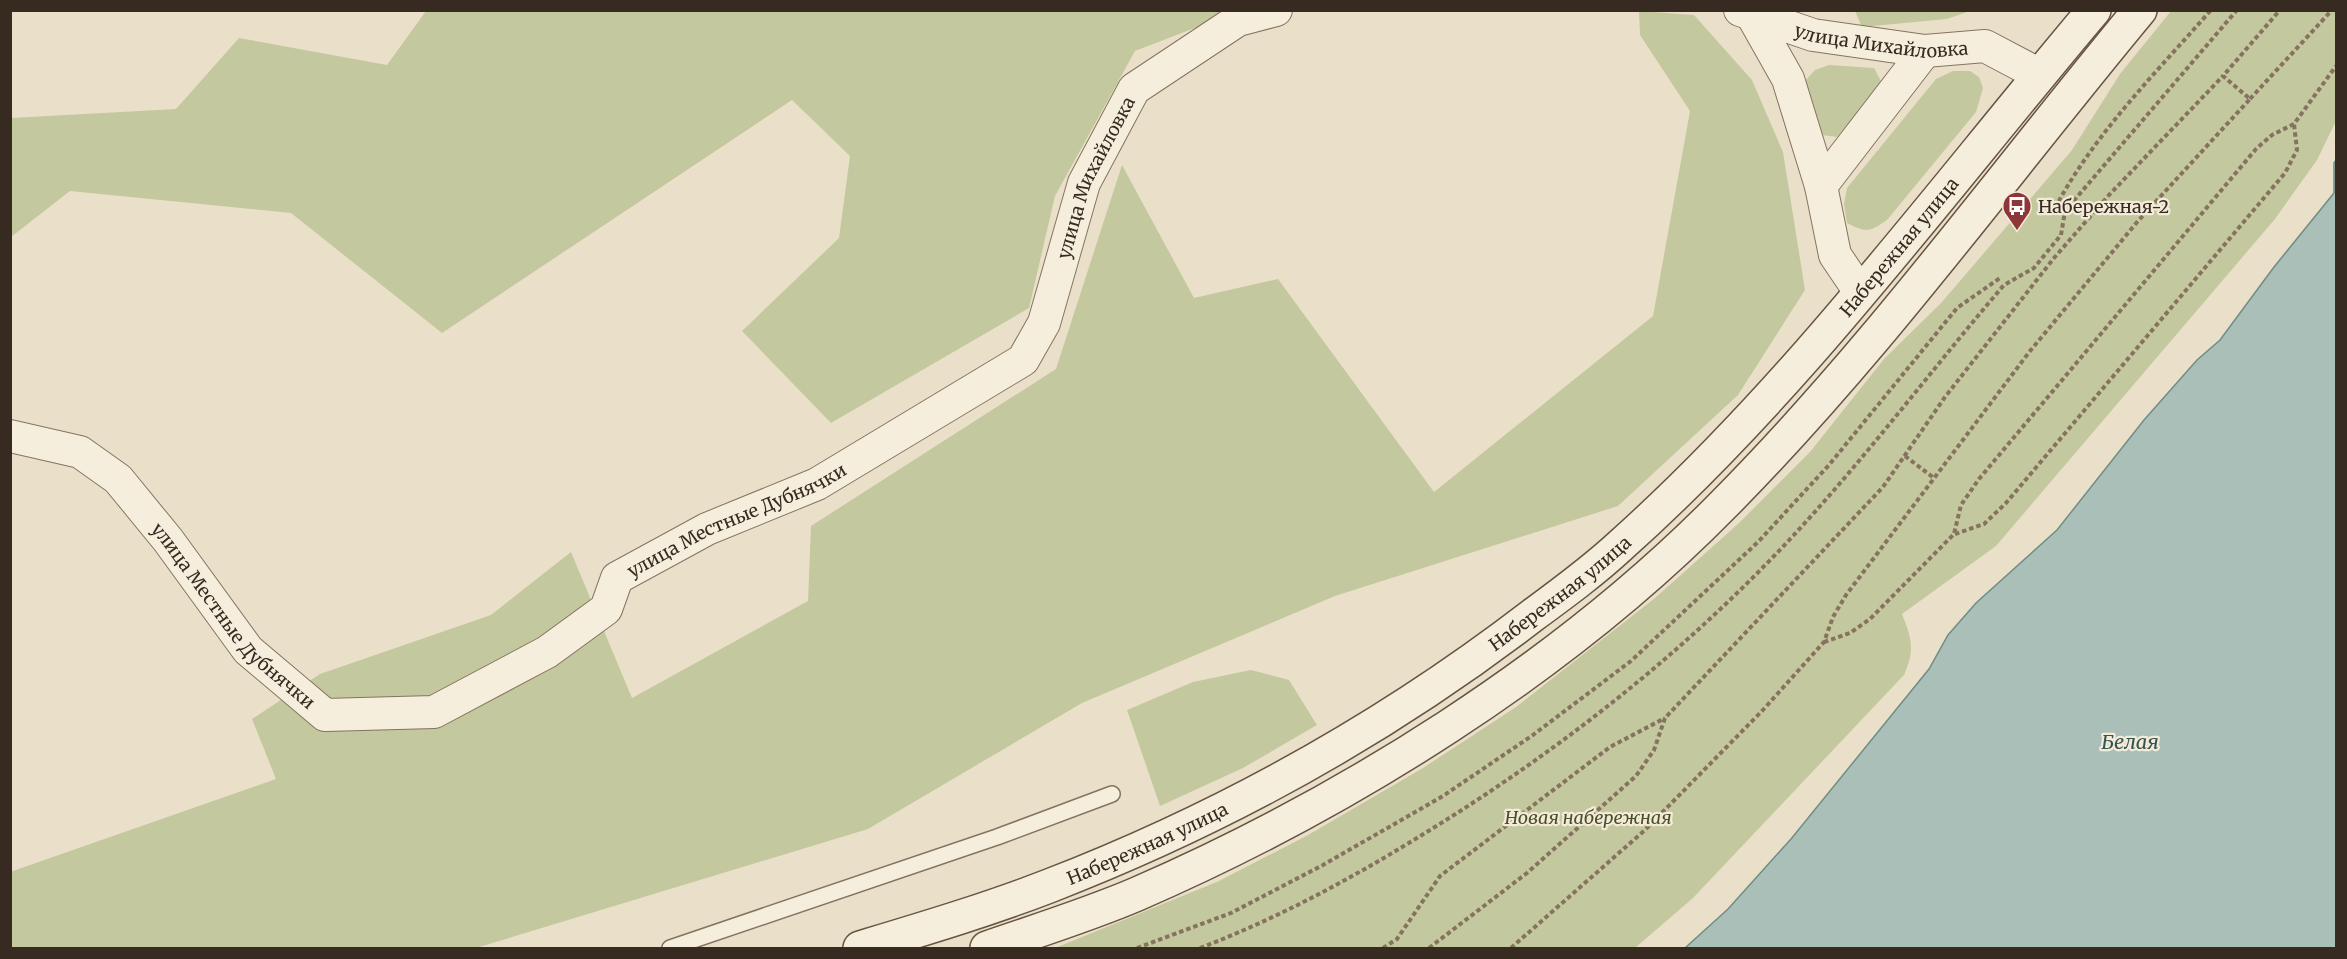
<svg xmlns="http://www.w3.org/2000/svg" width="2347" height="959" viewBox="0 0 2347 959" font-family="Merriweather,serif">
<rect width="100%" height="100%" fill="#eae0c9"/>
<!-- green -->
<g fill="#c4c89e">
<path d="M426,11H1239L1135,51L1055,196L1029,308L831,423L742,331L839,238L850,156L792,100L442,333L291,213L70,191L11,237V118L176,109L239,38L387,65Z"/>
<path d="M1639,11L1694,15L1752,80L1783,152L1805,290L1738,395L1618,506L1335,596L1082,703L868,829L476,948H11L10,872L276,779L252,719L320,674L491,615L571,552L632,698L808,601L811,526L1056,369L1122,165L1194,298L1278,279L1434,492L1653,316L1690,111L1640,35Z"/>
<path d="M1855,11L1856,10L1970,11L1947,19L1862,27Z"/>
<path d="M2171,11H2336V121L2317,160L2275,219L1996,546L1902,614C1912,639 1915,650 1904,675L1693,898L1635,948H1055L1219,881L1308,835L1423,768L1516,707L1655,598L1738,524L1810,452L1884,359L1942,302L2072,150L2120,74Z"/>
<path d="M1829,65L1874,68L1882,83L1837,137L1822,135L1805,81L1815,70Z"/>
<path d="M1953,71H1970L1979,77L1983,88L1976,112L1887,220C1870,232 1866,233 1847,223L1844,204L1847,188L1936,79Z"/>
<path d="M1251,670L1289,680L1317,725L1243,768L1160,806L1127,710L1193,682Z"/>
</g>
<!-- water -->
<path fill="#a9bfb8" stroke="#708d85" stroke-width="1.5" d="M2336,160V948H1685L1728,909L1791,839L1929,669L1948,635L1976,603L2057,530L2144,420L2197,360L2220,340L2274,267L2334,193V163Z"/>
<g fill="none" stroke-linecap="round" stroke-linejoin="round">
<!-- lane casing -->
<g stroke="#85735f" stroke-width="18">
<path id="lane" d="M670,948L997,837L1112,794"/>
</g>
<!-- street casing -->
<g stroke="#85735f" stroke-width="34">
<g id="street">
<path id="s1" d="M1740,10L1813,35L1925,51L1985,46L2040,75"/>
<path d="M1753,17L1788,79L1821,186L1835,255L1860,292"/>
<path d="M1821,186L1925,51"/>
<path id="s2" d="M10,436L80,452L118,479L168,540L248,650L325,715L434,712L547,652L606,609L617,578L707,529L817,484L1023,360L1044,323L1084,183L1134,89L1238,20L1276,10"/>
</g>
</g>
<!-- secondary casing -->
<g stroke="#675442" stroke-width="36">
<g id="secondary">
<path id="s3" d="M860,948C923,929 987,910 1049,886C1222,819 1386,728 1533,615C1563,593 1593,571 1620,546C1798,387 1940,192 2094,10"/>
<path d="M987,948C1036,931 1088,915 1137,894C1346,803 1563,668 1723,505C1875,352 2002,176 2140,10"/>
</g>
</g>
<!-- path -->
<g stroke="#85735f" stroke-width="4" stroke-dasharray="4.5 3" stroke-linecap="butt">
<path d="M2250,99L2332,10"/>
<path d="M2055,208C2095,133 2155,74 2211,10"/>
<path d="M1905,456L1934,478"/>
<path d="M1955,534L1984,524L2006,503L2258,205L2285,173L2297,150L2294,124"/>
<path d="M1824,642L1850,633L1870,619L1954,534L1961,505L1979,479L2256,149L2272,135L2294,124L2336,66"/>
<path d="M1137,948L1231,913L1323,865L1443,796L1533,735L1631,661L1758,542L1829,465L1957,308L2000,278"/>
<path d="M1200,948C1276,919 1347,881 1417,838C1547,759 1668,666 1774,556C1856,471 1927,375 2004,285L2034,268L2047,252L2061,235L2065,211L2237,10"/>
<path d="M1383,948L1397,939L1440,876L1610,747L1665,718"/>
<path d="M1429,948L1527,873L1636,776L1654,750L1665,718L1883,487L1945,397L2054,258L2109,195L2223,76"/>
<path d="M1511,948L1645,830L1762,711L1824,642L1833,617L1846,595L2030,351L2138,221L2250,99L2223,76L2280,10"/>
</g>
<!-- lane -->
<use href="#lane" stroke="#f6eedc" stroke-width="15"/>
<!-- street -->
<use href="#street" stroke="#f6eedc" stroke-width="32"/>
<!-- secondary -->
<use href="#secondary" stroke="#f6eedc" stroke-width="33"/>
</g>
<!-- icons -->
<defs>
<g id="bus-pin" transform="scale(1.5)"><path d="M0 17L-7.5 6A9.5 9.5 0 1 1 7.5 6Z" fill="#8e3537" stroke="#f3ead8"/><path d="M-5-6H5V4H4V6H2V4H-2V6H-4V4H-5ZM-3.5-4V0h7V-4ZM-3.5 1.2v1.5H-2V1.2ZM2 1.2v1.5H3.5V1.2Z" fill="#fff"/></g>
</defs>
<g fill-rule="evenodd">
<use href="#bus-pin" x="2017" y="206"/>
</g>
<g text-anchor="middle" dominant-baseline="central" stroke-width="4.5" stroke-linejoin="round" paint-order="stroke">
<!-- street labels -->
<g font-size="18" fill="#372b21" stroke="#f3ead8">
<text stroke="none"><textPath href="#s1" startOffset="146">улица Михайловка</textPath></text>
<text stroke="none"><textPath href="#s2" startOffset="1436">улица Михайловка</textPath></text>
<text stroke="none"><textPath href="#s3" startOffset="1276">Набережная улица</textPath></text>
<text stroke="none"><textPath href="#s2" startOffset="910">улица Местные Дубнячки</textPath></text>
<text stroke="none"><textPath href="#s3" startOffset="790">Набережная улица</textPath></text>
<text stroke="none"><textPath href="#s2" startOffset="298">улица Местные Дубнячки</textPath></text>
<text stroke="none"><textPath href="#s3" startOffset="306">Набережная улица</textPath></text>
</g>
<!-- poi labels -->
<g font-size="18" fill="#372b21" stroke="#f3ead8" text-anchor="start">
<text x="2038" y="206">Набережная-2</text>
</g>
<!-- park labels -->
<g font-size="18" font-style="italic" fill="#48512a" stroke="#f3ead8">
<text x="1588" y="817">Новая набережная</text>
</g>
<!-- water labels -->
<g font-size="20" font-style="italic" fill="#325552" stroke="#f3ead8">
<text x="2130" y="741">Белая</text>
</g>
</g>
<!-- border -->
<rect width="2347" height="959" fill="none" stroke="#372b21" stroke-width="24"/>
</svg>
